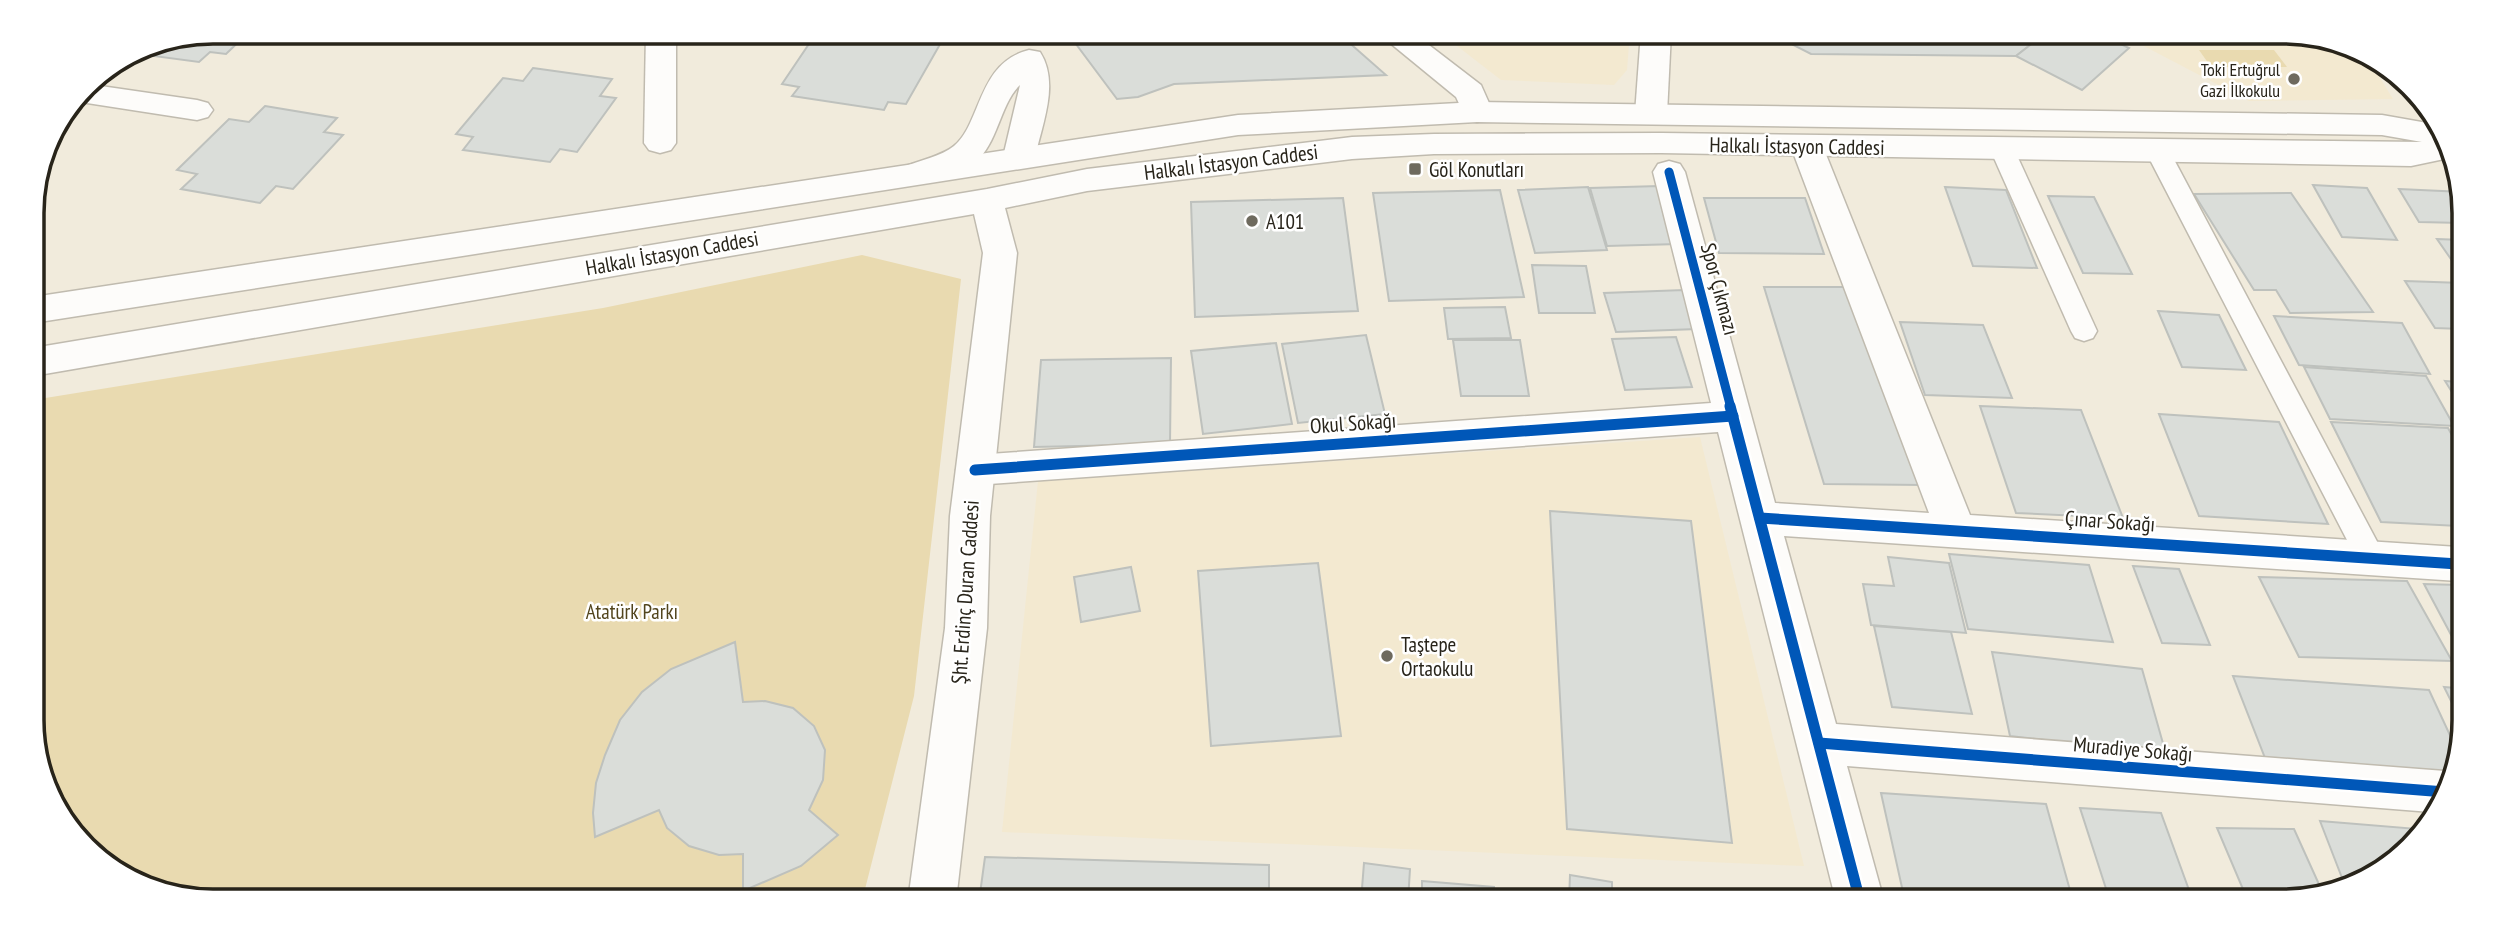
<svg xmlns="http://www.w3.org/2000/svg" width="2496" height="933" viewBox="0 0 2496 933" font-family="'PT Sans Narrow',sans-serif">
<rect width="100%" height="100%" fill="#f1ebdc"/>
<!-- built -->
<g fill="#f3e9d0">
<path d="M1439,32H1630L1627,70L1614,85L1501,80Z"/>
<path d="M2117,32H2283L2341,41L2369,60L2393,99L2249,101Z"/>
<path d="M1700,437L1804,866L1002,832L1038,481Z"/>
</g>
<!-- green -->
<g fill="#e9dab0">
<path d="M2199,50H2274L2287,67H2211Z"/>
<path d="M862,255L961,279L914,696L862,901H213L155,892L76,839L35,755L33,400L603,308Z"/>
</g>
<!-- building -->
<g fill="#daddd9" stroke="#bec1bd" stroke-width="2">
<path d="M213,32H249L226,54L210,52L199,62L131,53L144,45Z"/>
<path d="M817,32H947L906,104L888,102L884,110L792,96L799,87L782,84Z"/>
<path d="M1067,32H1337L1386,75L1174,84L1138,97L1117,99Z"/>
<path d="M1768,32H2047L2016,56L1811,54Z"/>
<path d="M2047,32H2096L2129,48L2082,90L2016,56Z"/>
<path d="M2179,32H2283L2307,35L2182,36Z"/>
<path d="M533,68L612,79L600,96L616,98L577,152L560,149L550,162L463,150L473,137L456,134L503,78L523,81Z"/>
<path d="M265,106L337,118L324,132L343,135L293,189L276,186L260,203L181,189L197,174L177,170L229,119L249,122Z"/>
<path d="M2313,185L2367,188L2397,240L2342,237Z"/>
<path d="M1659,186L1678,244L1607,246L1590,188Z"/>
<path d="M1588,187L1607,250L1535,253L1518,190Z"/>
<path d="M1945,187L2006,190L2037,268L1973,266Z"/>
<path d="M2399,189L2463,192L2462,223L2419,222Z"/>
<path d="M1500,190L1524,297L1389,301L1373,193Z"/>
<path d="M2291,193L2373,312L2290,313L2276,290H2254L2194,194Z"/>
<path d="M2048,196L2094,197L2132,274L2083,273Z"/>
<path d="M1343,198L1358,311L1195,317L1191,202Z"/>
<path d="M1704,198H1805L1824,254L1719,253Z"/>
<path d="M2437,239L2462,240V275Z"/>
<path d="M1532,265L1586,266L1595,313H1539Z"/>
<path d="M2405,281L2462,283L2461,329L2435,328Z"/>
<path d="M1764,287H1851L1923,485L1824,484Z"/>
<path d="M1684,290L1697,329L1616,332L1604,293Z"/>
<path d="M1505,307L1511,338L1448,339L1444,308Z"/>
<path d="M2158,311L2219,315L2246,370L2182,367Z"/>
<path d="M2274,316L2402,323L2430,374L2299,365Z"/>
<path d="M1900,322L1983,325L2012,398L1925,395Z"/>
<path d="M1366,335L1385,414L1298,423L1282,344Z"/>
<path d="M1676,337L1692,387L1625,390L1612,339Z"/>
<path d="M1453,340H1520L1529,396H1461Z"/>
<path d="M1276,343L1292,424L1203,434L1191,351Z"/>
<path d="M1171,358L1170,444L1034,447L1041,360Z"/>
<path d="M2304,367L2426,376L2454,426L2330,419Z"/>
<path d="M2445,381L2460,382V405Z"/>
<path d="M1980,406L2081,410L2123,518L2016,513Z"/>
<path d="M2159,414L2279,422L2328,524L2199,516Z"/>
<path d="M2331,422L2448,428L2459,448L2458,526L2381,522Z"/>
<path d="M1550,511L1691,521L1732,843L1567,829Z"/>
<path d="M1949,554L2089,565L2113,642L1968,629Z"/>
<path d="M1888,557L1949,563L1966,633L1871,625L1863,584L1894,586Z"/>
<path d="M1318,563L1341,736L1211,746L1198,571Z"/>
<path d="M2133,566L2179,569L2210,645L2162,643Z"/>
<path d="M1131,567L1140,611L1081,622L1074,577Z"/>
<path d="M2259,577L2407,581L2452,661L2299,657Z"/>
<path d="M2424,584L2458,585L2457,646Z"/>
<path d="M1874,626L1951,632L1972,714L1892,707Z"/>
<path d="M735,642L743,702L765,701L793,708L814,726L825,750L823,780L809,810L838,835L801,866L743,891V854L719,855L689,846L667,828L659,810L595,837L593,813L596,783L605,755L620,720L642,692L671,669Z"/>
<path d="M1992,652L2142,669L2166,754L2010,736Z"/>
<path d="M2233,676L2429,690L2455,746V778L2267,763Z"/>
<path d="M2444,687L2456,688V711Z"/>
<path d="M1881,793L2046,804L2073,901H1905Z"/>
<path d="M2080,808L2161,813L2193,901H2110Z"/>
<path d="M2320,821L2418,829L2393,864L2344,883Z"/>
<path d="M2217,828L2294,829L2322,891L2295,901H2248Z"/>
<path d="M985,857L1269,865V901H979Z"/>
<path d="M1364,863L1410,869L1408,901H1361Z"/>
<path d="M1570,875L1612,882V901H1569Z"/>
<path d="M1422,881L1494,887L1495,901H1422Z"/>
<path d="M1634,895L1673,901H1634Z"/>
</g>
<g fill="none" stroke-linecap="round" stroke-linejoin="round">
<!-- service casing -->
<g stroke="#c0bbaf" stroke-width="3">
<g id="service">
<path d="M2002,141L2010,144L2014,149L2097,331L2093,338L2084,341L2075,338L2071,331L1990,149L1994,144Z"/>
<path d="M2158,144L2166,147L2170,152L2381,549L2386,558L2381,567L2371,570L2361,567L2146,152L2150,147Z"/>
</g>
</g>
<!-- minor casing -->
<g stroke="#c0bbaf" stroke-width="3">
<g id="minor">
<path d="M646,32H676V143L671,150L660,153L649,150L644,143Z"/>
<path d="M1380,32H1412L1481,85L1493,112L1488,119L1477,122L1466,119L1456,97L1384,38Z"/>
<path d="M1641,32H1671L1667,114L1662,121L1651,124L1640,121L1635,114Z"/>
<path d="M1029,50L1040,52C1060,83 1042,124 1035,157L1030,165L1019,168L1008,165L1003,157L1020,85C1001,102 997,145 976,161C968,167 955,170 945,174C931,181 920,187 904,183L899,175L904,167C918,161 942,156 954,146C982,123 977,63 1029,50Z"/>
<path d="M87,84L197,100L208,103L213,110L208,117L197,120L74,101Z"/>
<path d="M1807,136L1818,140L1823,147L1970,515L2458,547V581L1784,536L1836,724L2445,771L2455,775L2431,812L1847,766L1884,901H1836L1718,432L975,485L961,481L956,470L961,459L975,455L1711,403L1653,172L1658,164L1669,161L1680,164L1685,172L1775,503L1929,513L1791,147L1796,140Z"/>
</g>
</g>
<!-- secondary casing -->
<g stroke="#c0bbaf" stroke-width="3">
<path id="secondary" d="M1477,102L2382,115L2433,124L2449,158L2411,166L1661,153L1434,154L1352,159L1087,191L1005,208L1017,253L990,516L987,628L956,901H908L945,628L950,516L983,253L974,214L33,376V348L987,189L1087,169L1352,137L1434,134L1661,133L2422,142L2382,135L1477,122L1238,135L33,323V297L1238,115Z"/>
</g>
<!-- service -->
<use href="#service" fill="#fdfcfa" fill-rule="evenodd"/>
<!-- minor -->
<use href="#minor" fill="#fdfcfa" fill-rule="evenodd"/>
<!-- secondary -->
<use href="#secondary" fill="#fdfcfa" fill-rule="evenodd"/>
<!-- cycleway-far1 casing -->
<g stroke="#fff" stroke-width="12">
<path id="cycleway-far1" d="M1669,172L1731,408"/>
</g>
<!-- cycleway casing -->
<g stroke="#fff" stroke-width="16">
<g id="cycleway">
<path d="M1730,406L1860,901"/>
<path d="M975,470L1733,416"/>
<path d="M1760,518L2458,564"/>
<path d="M1819,743L2445,792"/>
</g>
</g>
<!-- cycleway-far1 -->
<use href="#cycleway-far1" stroke="#0057b8" stroke-width="9"/>
<!-- cycleway -->
<use href="#cycleway" stroke="#0057b8" stroke-width="11"/>
</g>
<!-- markers -->
<g fill="#6e6a5e" stroke="#fff" stroke-width="2.5">
<circle cx="2294" cy="79" r="7"/>
<rect x="1408" y="162" width="14" height="14" rx="3.5"/>
<circle cx="1252" cy="221" r="7"/>
<circle cx="1387" cy="656" r="7"/>
</g>
<g text-anchor="middle" dominant-baseline="central" stroke-width="5" stroke-linejoin="round" paint-order="stroke">
<!-- far-poi labels -->
<g font-size="18" fill="#28241a" stroke="#fff" text-anchor="end">
<text x="2280" y="69">Toki Ertuğrul<tspan x="2280" dy="21">Gazi İlkokulu</tspan></text>
</g>
<!-- street labels -->
<g font-size="21" fill="#28241a" stroke="#fff">
<text transform="translate(1797 146) rotate(1)">Halkalı İstasyon Caddesi</text>
<text transform="translate(1231 162) rotate(-7)">Halkalı İstasyon Caddesi</text>
<text transform="translate(672 253) rotate(-10)">Halkalı İstasyon Caddesi</text>
<text transform="translate(1720 289) rotate(75)">Spor Çıkmazı</text>
<text transform="translate(1353 423) rotate(-4)">Okul Sokağı</text>
<text transform="translate(2110 521) rotate(4)">Çınar Sokağı</text>
<text transform="translate(965 592) rotate(-86)">Şht. Erdinç Duran Caddesi</text>
<text transform="translate(2133 749) rotate(5)">Muradiye Sokağı</text>
</g>
<!-- poi labels -->
<g font-size="21" fill="#28241a" stroke="#fff" text-anchor="start">
<text x="1429" y="169">Göl Konutları</text>
<text x="1266" y="221">A101</text>
<text x="1401" y="644">Taştepe<tspan x="1401" dy="24">Ortaokulu</tspan></text>
</g>
<!-- park labels -->
<g font-size="21" fill="#52451d" stroke="#fff">
<text x="632" y="611">Atatürk Parkı</text>
</g>
</g>
<!-- crop -->
<path d="M0 0H2496V933H0ZM213 44H2283A169 169 0 0 1 2452 213V720A169 169 0 0 1 2283 889H213A169 169 0 0 1 44 720V213A169 169 0 0 1 213 44Z" fill="#fff" fill-rule="evenodd"/>
<path fill="none" stroke="#28241a" stroke-width="3.5" d="M213 44H2283A169 169 0 0 1 2452 213V720A169 169 0 0 1 2283 889H213A169 169 0 0 1 44 720V213A169 169 0 0 1 213 44Z"/>
</svg>
